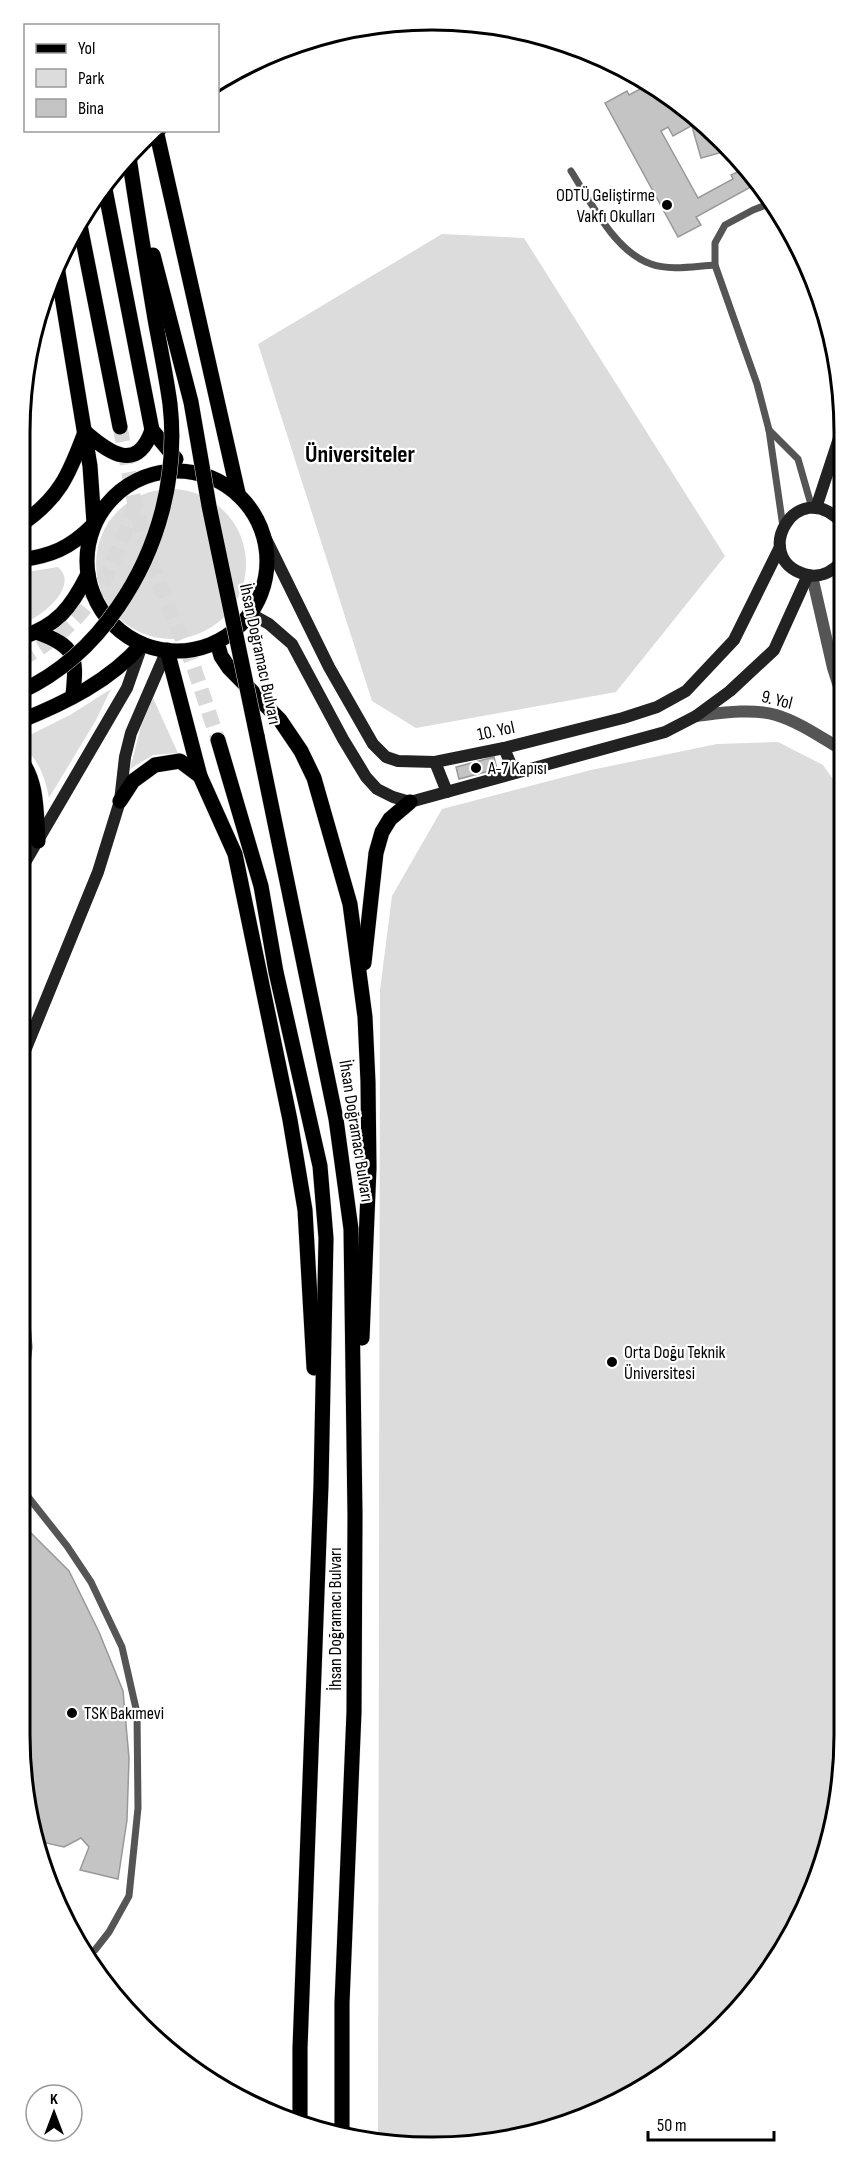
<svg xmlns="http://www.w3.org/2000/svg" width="864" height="2167" viewBox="0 0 864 2167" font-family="'Sofia Sans Condensed',sans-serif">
<rect width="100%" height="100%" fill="#fff"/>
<!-- green -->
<g fill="#dcdcdc">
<path d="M442,234L524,238L725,556L616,692L416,728L372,701L258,344Z"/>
<circle cx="171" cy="564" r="75"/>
<path d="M58,567C81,587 38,620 20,624V573Z"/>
<path d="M111,689L96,720L49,798C45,775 37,758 20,743V740L70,715Z"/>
<path d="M153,698L178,753L153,755L130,769L141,726Z"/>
<path d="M778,742L823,765L842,792L844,1735L823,1867L759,1986L661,2078L590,2116L513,2140L378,2144L380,990L392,896L442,809L591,770L717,744Z"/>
</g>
<!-- building -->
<g fill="#c4c4c4" stroke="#999" stroke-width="1.5">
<path d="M646,86L648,89L655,86L661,89L679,105L691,126L673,136L668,127L661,131L698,198L733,179L731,175L747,167L758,183L696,217L701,225L678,237L605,103L627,91L629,95Z"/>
<path d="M688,112L730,150L701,158Z"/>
<path d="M494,757L497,769L459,779L456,767Z"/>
<path d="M27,1529L69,1571L99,1632L123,1691L129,1758L127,1820L118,1879L80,1870L89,1847L81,1838L64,1847L37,1841L20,1735V1532Z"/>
</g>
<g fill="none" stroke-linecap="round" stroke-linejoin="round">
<!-- primary-tunnel -->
<g stroke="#d9d9d9" stroke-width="15" stroke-dasharray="15 8" stroke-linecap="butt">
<path d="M120,427L135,505L152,566L193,665L218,740"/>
<path d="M20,660C91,621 109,578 135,505"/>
</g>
<!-- primary casing -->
<g stroke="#dbdbdb" stroke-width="16">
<g id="primary">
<path d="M156,130L238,493"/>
<path d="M104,184L152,430L176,459"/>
<path d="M79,220L120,427"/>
<path d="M57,266L90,466L94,523"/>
<circle cx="177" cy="561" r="90"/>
<path d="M20,525C59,499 69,475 85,432C109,453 137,473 152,430"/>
<path d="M20,560C51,556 70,548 92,526"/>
<path d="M36,632C76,646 77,656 73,695"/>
<path d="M20,638C57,626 71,608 88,574"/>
<path d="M217,642L221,656L229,668L280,720L301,751L314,778L350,904L365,1017L368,1082L369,1168L362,1338"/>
<path d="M167,650L200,776"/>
<path d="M20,721C65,703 110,681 142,644"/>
<path d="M257,736L336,1119L351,1229L355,1515L354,1712L342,2003V2135"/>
<path d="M218,740L261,886L276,972L320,1166L326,1238L321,1485L300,2048V2126"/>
<path d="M20,759C38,782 36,813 38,841"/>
<path d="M120,801L133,781L155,765L180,761L200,776L235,854L290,1120L305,1210L314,1368"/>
<path d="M364,963L376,853L382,832L390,819L410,802"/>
</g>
</g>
<!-- lane -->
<g stroke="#555" stroke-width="7">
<path d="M571,171C590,201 615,252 651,264C670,271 695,266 715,265"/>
<path d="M771,203L753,210L725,225L715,243V265L757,384L769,430L783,527"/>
<path d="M769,430L798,459L812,508"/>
<path d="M20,1299L26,1309L29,1347L21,1420L22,1485L29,1498L67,1546L91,1582L122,1647L137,1713L138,1808L129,1896L109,1932L95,1950L85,1956"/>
</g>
<!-- street -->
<g stroke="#555" stroke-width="12">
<path d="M812,576L833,668L842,696"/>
<path d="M696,716C721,713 751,708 776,715C799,722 819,736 839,748L842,751"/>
</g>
<!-- secondary -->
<g stroke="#222" stroke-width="12">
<path d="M816,508L841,432"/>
<path d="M841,522C797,475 750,557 804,574C819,579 832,572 841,562"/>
<path d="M264,535L329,667L373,744L386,757L398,761L435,762L504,748L623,718L657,707L686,691L734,640L780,547"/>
<path d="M251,614L269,624L292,644L343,739L366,777L377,789L393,797L410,802L665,732L696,716L730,691L774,650L808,575"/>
<path d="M504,748L514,772"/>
<path d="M435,762L447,792"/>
<path d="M20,871L127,688L142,645"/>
<path d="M20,1063L98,872L120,801L125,757L131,733L167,650"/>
</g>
<!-- primary -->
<use href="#primary" stroke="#000" stroke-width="15"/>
<!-- primary-bridge casing -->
<g stroke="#dbdbdb" stroke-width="16" stroke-linecap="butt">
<g id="primary-bridge">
<path d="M153,255L191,402L209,506L257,736"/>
<path d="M20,692C61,673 92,645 118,607C159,548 178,475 170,404C166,375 160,347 155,319C146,265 137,211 129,157"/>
</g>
</g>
<!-- primary-bridge -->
<use href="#primary-bridge" stroke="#000" stroke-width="15"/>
</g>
<!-- markers -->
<g fill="#000" stroke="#fff" stroke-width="2">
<circle cx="667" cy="205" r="6"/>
<circle cx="476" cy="768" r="6"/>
<circle cx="612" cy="1362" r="6"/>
<circle cx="72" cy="1713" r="6"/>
</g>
<g text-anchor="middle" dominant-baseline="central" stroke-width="4.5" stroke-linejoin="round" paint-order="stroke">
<!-- poi labels -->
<g font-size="18" fill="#000" stroke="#fff" text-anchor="start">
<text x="655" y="195" text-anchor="end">ODTÜ Geliştirme<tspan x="655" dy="21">Vakfı Okulları</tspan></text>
<text x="488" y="768">A-7 Kapısı</text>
<text x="624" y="1352">Orta Doğu Teknik<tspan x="624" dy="21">Üniversitesi</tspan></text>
<text x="84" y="1713">TSK Bakımevi</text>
</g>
<!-- street labels -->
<g font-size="18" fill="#000" stroke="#fff">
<text transform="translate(260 654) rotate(78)">İhsan Doğramacı Bulvarı</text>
<text transform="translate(777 700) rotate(14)">9. Yol</text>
<text transform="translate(496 731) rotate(-12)">10. Yol</text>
<text transform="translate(356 1131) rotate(81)">İhsan Doğramacı Bulvarı</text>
<text transform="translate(335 1619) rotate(-90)">İhsan Doğramacı Bulvarı</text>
</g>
<!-- district labels -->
<g font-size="24" font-weight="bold" fill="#000" stroke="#fff">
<text x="360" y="454">Üniversiteler</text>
</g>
</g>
<!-- crop -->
<path d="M0 0H864V2167H0ZM432 30H432A402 402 0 0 1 834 432V1735A402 402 0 0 1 432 2137H432A402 402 0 0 1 30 1735V432A402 402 0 0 1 432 30Z" fill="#fff" fill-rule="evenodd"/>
<path fill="none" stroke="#000" stroke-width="3" d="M432 30H432A402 402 0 0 1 834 432V1735A402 402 0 0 1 432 2137H432A402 402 0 0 1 30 1735V432A402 402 0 0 1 432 30Z"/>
<!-- legend -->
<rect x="24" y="24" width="195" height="108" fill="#ffffff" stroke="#999999" stroke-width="1.5"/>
<rect x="36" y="44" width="30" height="9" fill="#000000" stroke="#999999" stroke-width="1.5"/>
<text x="78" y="54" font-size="18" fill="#000000">Yol</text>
<rect x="36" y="69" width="30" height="18" fill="#dcdcdc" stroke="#999999" stroke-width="1.5"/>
<text x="78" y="84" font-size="18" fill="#000000">Park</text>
<rect x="36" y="99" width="30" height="18" fill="#c4c4c4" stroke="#999999" stroke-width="1.5"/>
<text x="78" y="114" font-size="18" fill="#000000">Bina</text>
<!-- north arrow -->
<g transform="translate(54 2113)"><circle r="28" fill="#ffffff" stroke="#999999" stroke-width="1.5"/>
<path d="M0-4.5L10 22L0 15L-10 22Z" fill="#000000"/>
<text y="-9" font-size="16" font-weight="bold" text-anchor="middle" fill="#000000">K</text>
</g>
<!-- scale -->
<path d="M648 2131v9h126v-9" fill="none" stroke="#000000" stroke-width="3"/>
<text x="657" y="2131" font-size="18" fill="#000000" stroke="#ffffff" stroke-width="4.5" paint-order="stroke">50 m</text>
</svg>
